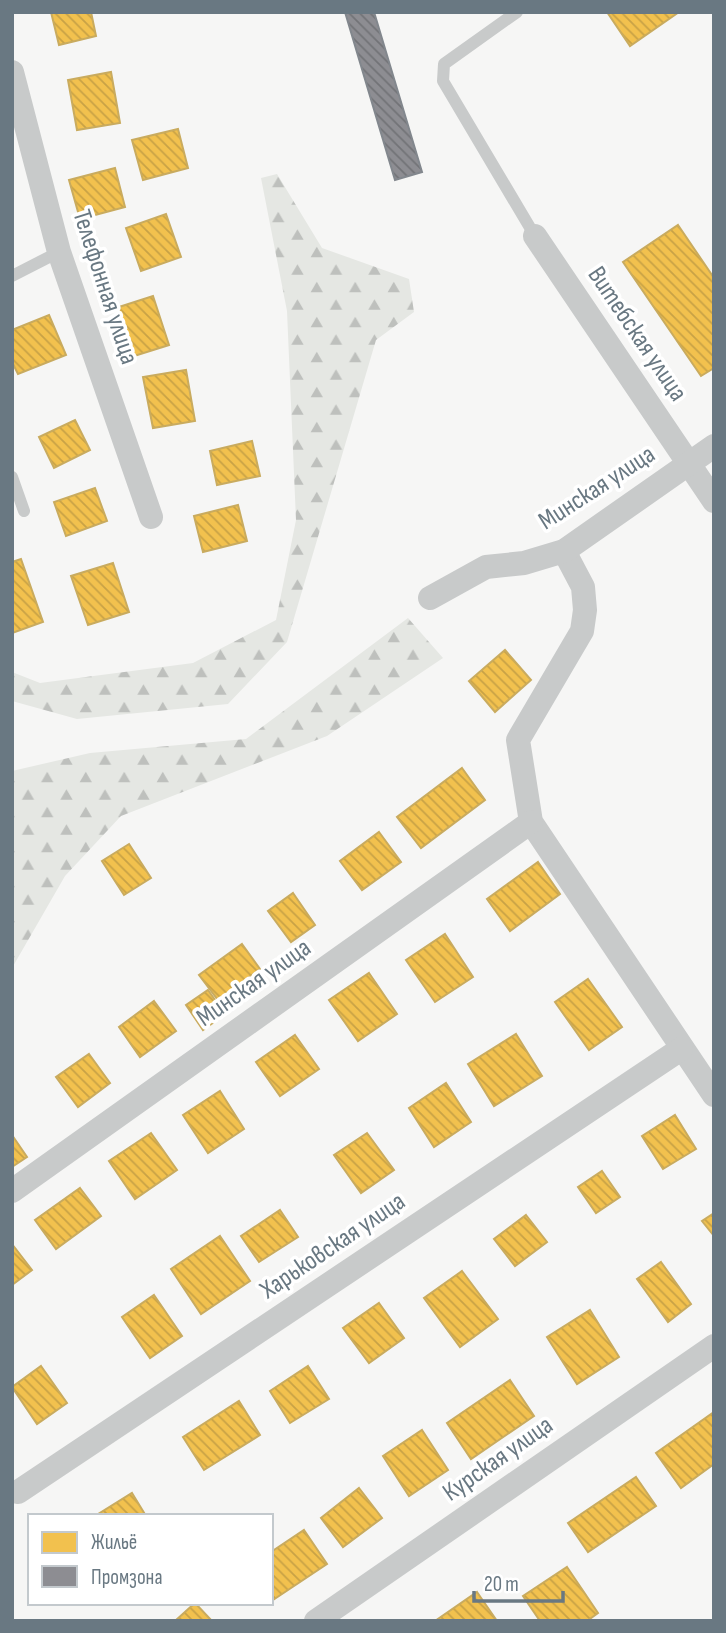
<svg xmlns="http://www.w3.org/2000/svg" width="726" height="1633" viewBox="0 0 726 1633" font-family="'Sofia Sans Condensed',sans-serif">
<defs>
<pattern id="forest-firs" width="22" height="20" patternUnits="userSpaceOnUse" patternTransform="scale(1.75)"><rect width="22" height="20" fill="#e5e7e3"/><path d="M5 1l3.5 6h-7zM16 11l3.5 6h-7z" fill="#bec0bd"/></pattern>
<pattern id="homes-back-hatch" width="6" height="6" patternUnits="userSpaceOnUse" patternTransform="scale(1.75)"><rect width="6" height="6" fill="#f2c14e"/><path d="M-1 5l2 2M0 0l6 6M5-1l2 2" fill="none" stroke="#c8a246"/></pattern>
<pattern id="industry-back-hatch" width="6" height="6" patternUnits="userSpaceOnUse" patternTransform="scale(1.75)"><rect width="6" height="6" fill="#8d8d92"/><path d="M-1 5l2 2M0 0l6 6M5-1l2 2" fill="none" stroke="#727377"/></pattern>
</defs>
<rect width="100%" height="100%" fill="#f6f6f5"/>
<!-- forest -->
<g fill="url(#forest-firs)">
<path d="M277,174L322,248L409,279L414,312L376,340L287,642L228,704L77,719L12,701V672L40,683L193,663L276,620L296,520L287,311L261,178Z"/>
<path d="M408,618L443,658L327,736L121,816L65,876L12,968V771L90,753L246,739Z"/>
</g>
<!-- homes -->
<g fill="url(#homes-back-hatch)" stroke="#c9ab5e" stroke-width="2">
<path d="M51,12H91L96,36L59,45Z"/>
<path d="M607,12H679L630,46Z"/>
<path d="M111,72L120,123L77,130L68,80Z"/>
<path d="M178,129L188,168L143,180L132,140Z"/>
<path d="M115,168L125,207L80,219L69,180Z"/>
<path d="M166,214L181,257L141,271L126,228Z"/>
<path d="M678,225L714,278V368L701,376L623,262Z"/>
<path d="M153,296L169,345L131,357L116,308Z"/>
<path d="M49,315L66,355L18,374L12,362V330Z"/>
<path d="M186,370L195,421L153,428L143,377Z"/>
<path d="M75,420L90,450L54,468L39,437Z"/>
<path d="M252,441L260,476L217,485L210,451Z"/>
<path d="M95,488L107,521L66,536L54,502Z"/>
<path d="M238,505L247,541L203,552L194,516Z"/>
<path d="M21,559L43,622L12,633V562Z"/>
<path d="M113,563L129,612L88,625L71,576Z"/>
<path d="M505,650L531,680L495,712L469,681Z"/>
<path d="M462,768L485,800L421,848L397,817Z"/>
<path d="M379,832L401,862L362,890L340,861Z"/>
<path d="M129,844L151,878L124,895L102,861Z"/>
<path d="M538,862L560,894L510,931L487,899Z"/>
<path d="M293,893L315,925L291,942L268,911Z"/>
<path d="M445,934L473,977L435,1002L406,960Z"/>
<path d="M242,944L260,969L218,1000L199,975Z"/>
<path d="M369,973L397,1014L358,1041L329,1000Z"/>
<path d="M588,979L622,1027L589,1050L555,1002Z"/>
<path d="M208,990L225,1014L203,1030L186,1005Z"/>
<path d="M154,1001L176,1031L140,1057L119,1027Z"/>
<path d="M516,1034L542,1076L494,1106L468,1064Z"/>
<path d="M295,1035L319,1069L280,1096L256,1062Z"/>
<path d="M89,1054L110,1083L78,1107L56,1077Z"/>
<path d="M446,1083L471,1122L434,1147L409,1108Z"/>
<path d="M220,1091L244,1129L208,1153L183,1115Z"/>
<path d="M675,1115L696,1149L663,1169L642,1136Z"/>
<path d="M151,1133L177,1170L135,1199L109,1161Z"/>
<path d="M367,1133L394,1170L361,1193L334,1155Z"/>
<path d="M12,1135L27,1157L12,1167Z"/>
<path d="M602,1171L620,1197L596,1213L578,1187Z"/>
<path d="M80,1188L101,1216L56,1249L35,1220Z"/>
<path d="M280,1210L298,1237L259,1262L241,1236Z"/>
<path d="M714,1213V1236L702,1221Z"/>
<path d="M526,1215L547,1242L515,1266L494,1239Z"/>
<path d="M220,1236L250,1281L201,1314L171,1269Z"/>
<path d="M12,1244L32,1270L12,1285Z"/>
<path d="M661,1262L691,1304L668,1322L637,1279Z"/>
<path d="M462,1271L498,1319L460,1347L424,1298Z"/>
<path d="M154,1295L182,1336L150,1358L122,1317Z"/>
<path d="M379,1303L404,1338L369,1363L343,1328Z"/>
<path d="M590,1310L619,1357L577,1384L547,1337Z"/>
<path d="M41,1366L67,1403L37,1424L12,1387Z"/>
<path d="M308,1366L329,1399L290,1423L270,1391Z"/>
<path d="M510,1380L534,1416L471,1459L447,1423Z"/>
<path d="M239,1401L260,1435L204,1470L183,1437Z"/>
<path d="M714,1412V1464L681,1488L656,1453Z"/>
<path d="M422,1430L448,1470L409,1496L383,1456Z"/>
<path d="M636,1477L656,1506L588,1552L568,1523Z"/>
<path d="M359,1488L382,1518L343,1547L321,1518Z"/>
<path d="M132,1493L146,1516H95Z"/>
<path d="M304,1530L327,1564L273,1600L271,1552Z"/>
<path d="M567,1567L598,1613L587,1621H540L523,1596Z"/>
<path d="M477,1592L497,1621H435Z"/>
<path d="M195,1603L212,1621H175Z"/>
</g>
<!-- industry -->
<path fill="url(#industry-back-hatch)" stroke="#82878d" stroke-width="2" d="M345,12H374L422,172L395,180Z"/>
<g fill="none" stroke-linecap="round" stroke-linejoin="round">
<!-- lane -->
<g stroke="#c8caca" stroke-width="12">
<path d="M517,12L444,64L443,81L535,236"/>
<path d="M12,276L59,252"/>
<path d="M12,477L24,511"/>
</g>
<!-- street -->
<g stroke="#c8caca" stroke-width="24">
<path d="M12,72L59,252L151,517"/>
<path d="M535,236L714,501"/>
<path d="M564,551L583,587L585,610L582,631L518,740L531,822L714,1095"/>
<path d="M430,598L486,567L524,563L564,551L714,446"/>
<path d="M12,1191L531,822"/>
<path d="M18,1492L681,1049"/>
<path d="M316,1621L714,1346"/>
</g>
</g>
<g text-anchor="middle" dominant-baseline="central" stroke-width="7" stroke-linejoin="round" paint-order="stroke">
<!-- street labels -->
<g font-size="26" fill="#697882" stroke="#fff">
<text transform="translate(105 287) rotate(72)">Телефонная улица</text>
<text transform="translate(637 334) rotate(56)">Витебская улица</text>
<text transform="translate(597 488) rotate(-33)">Минская улица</text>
<text transform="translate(254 983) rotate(-35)">Минская улица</text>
<text transform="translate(333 1246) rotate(-34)">Харьковская улица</text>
<text transform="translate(498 1459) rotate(-35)">Курская улица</text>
</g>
</g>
<!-- border -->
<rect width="726" height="1633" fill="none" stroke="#697882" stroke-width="28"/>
<!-- legend -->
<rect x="28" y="1514" width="245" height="91" fill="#ffffff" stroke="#c3c9cd" stroke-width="2"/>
<rect x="42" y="1532" width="35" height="21" fill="#f2c14e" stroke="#c3c9cd" stroke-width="2"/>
<text x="91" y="1549" font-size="21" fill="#697882">Жильё</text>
<rect x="42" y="1566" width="35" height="21" fill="#8d8d92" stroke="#c3c9cd" stroke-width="2"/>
<text x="91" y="1584" font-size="21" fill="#697882">Промзона</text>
<!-- scale -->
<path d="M474 1591v10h89v-10" fill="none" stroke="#697882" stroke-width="3.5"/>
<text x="484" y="1591" font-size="21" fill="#697882" stroke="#ffffff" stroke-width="5" paint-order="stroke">20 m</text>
</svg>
